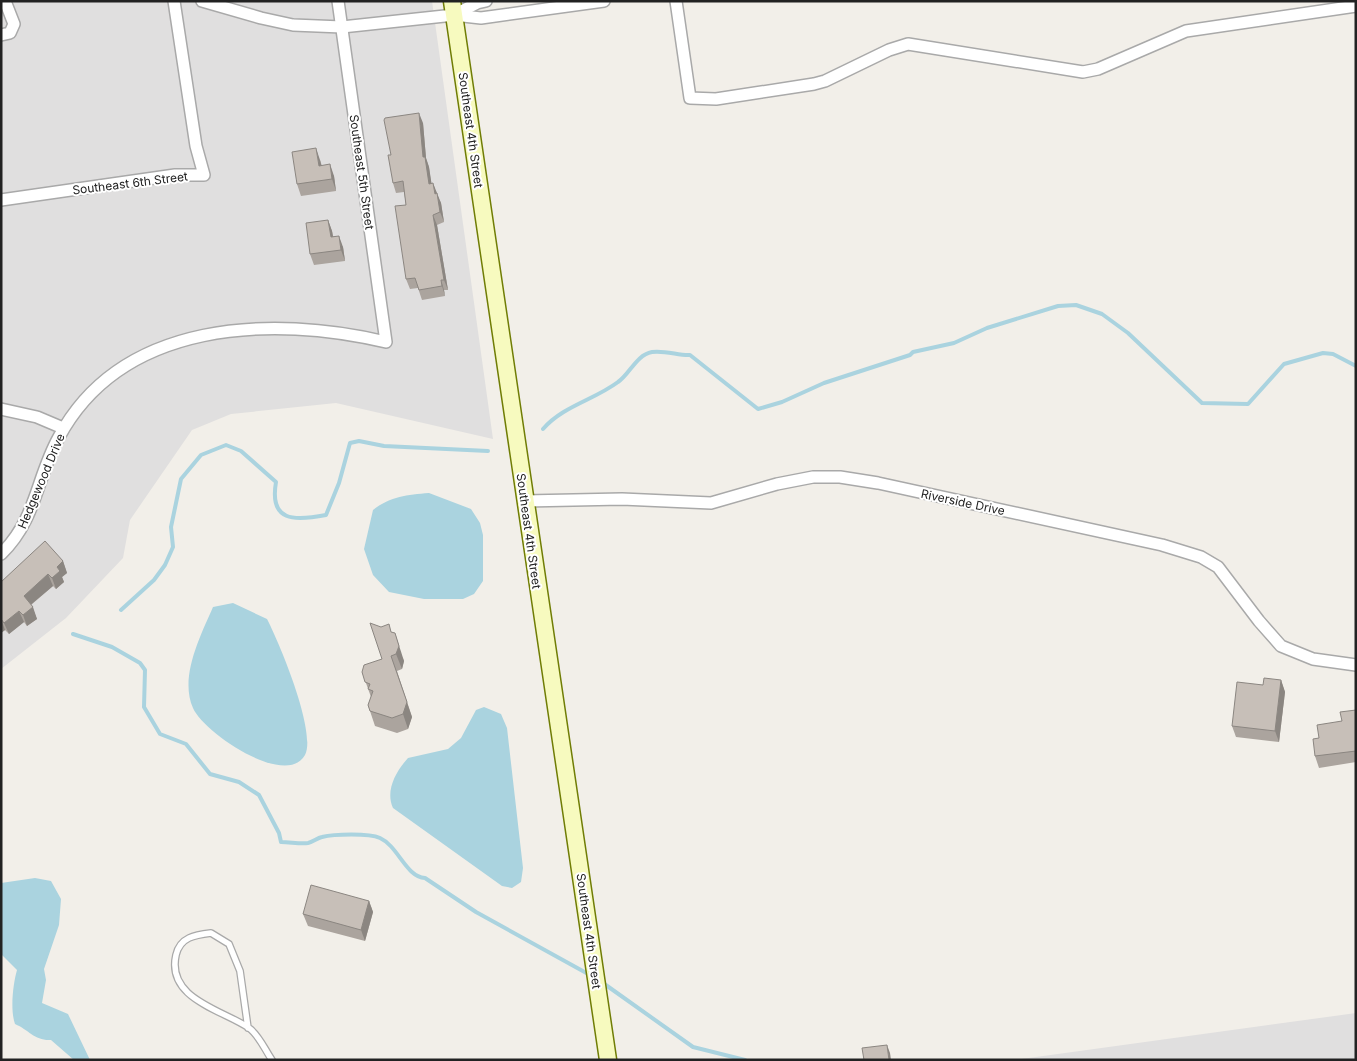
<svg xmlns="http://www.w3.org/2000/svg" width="1357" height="1061" viewBox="0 0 1357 1061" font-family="Inter,sans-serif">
<rect width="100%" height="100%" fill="#f2efe9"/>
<!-- residential -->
<g fill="#e0dfdf">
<path d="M1,1H432L493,439L336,403L231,414L192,430L130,520L123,558L66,618L1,669Z"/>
<path d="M1356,1013V1060H1015Z"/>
</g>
<!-- water -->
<g fill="#aad3df">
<path d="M429,493L471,509L480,523L483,535V581L474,594L463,599H424L389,592L373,575L364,549L373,510C391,496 407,495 429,493Z"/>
<path d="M233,603L267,619C279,642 317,732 305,755C286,789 203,732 193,708C179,677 201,635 213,607Z"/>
<path d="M484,707L501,714L507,728L523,868L521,882L512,888L502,886L393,808C385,791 396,771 408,758L448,749L461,738L476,710Z"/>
<path d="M35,878L51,881L61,899L59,925L44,969L46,980L42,1003L68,1014L90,1060H74L51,1040C35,1041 29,1030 15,1024C10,1010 13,984 17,970L1,954V883Z"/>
</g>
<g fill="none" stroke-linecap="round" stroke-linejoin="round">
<!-- stream -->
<g stroke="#aad3df" stroke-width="4">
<path d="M543,429C563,406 594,400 618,382C630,374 636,355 652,352C665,350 680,356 690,355L758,409L782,402L824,383L910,355L913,352L954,343L987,328L1058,306L1076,305L1102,314L1128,333L1202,403L1248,404L1284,364L1323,353L1333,354L1356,366"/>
<path d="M121,610L154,580L165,565L173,547L171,527L181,479L201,455L226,445L241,451L276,482C269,522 294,521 326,515L339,483L350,443L359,441L384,446L488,451"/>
<path d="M73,634L112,647L140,663L145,670L144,707L160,734L186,744L210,774L239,782L259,795L279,833L281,842C290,842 300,844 308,843C313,842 317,838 322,837C334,834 369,833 380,838C398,846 406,877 425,878L476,912L590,975"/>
<path d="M603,983L693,1047L745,1060"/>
</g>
<!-- service casing -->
<g stroke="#a9a9a9" stroke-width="8">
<path id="service" d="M248,1028L240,971L229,944L211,933C195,935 180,937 176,955C166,999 223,1010 249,1028C259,1035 265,1050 272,1060"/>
</g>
<!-- minor casing -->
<g stroke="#a9a9a9" stroke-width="14">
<g id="minor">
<path d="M202,1L261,18L293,25L342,27L454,15L481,18L604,1"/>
<path d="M676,1L690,98L716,99L814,84L825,81L889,50L908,44L1083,72L1098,69L1186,31L1356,6"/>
<path d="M454,15L477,3L486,1"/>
<path d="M1,35L10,33L14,24L5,1"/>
<path d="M1,200L175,175H204L196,146L174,1"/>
<path d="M1,409L37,417L63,428"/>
<path d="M525,501L622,499L711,503L777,484L813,477H840L878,483L1162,545L1201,557L1218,567L1259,621L1281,646L1313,659L1356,665"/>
<path d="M1,554C37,519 36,478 59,437C122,320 272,315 386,342L338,1"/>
</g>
</g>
<!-- secondary casing -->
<g stroke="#707d05" stroke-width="19">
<path id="secondary" d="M452,1L608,1060"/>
</g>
<!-- service -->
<use href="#service" stroke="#fff" stroke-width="5.5"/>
<!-- minor -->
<use href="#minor" stroke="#fff" stroke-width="11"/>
<!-- secondary -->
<use href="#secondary" stroke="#f7fabf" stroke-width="16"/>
</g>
<!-- wall -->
<g fill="#aba49e">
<path d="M423,123L426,158L429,167L431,183L441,203L444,222L437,225L448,290H444L445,296L422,300L418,288L410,289L406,279V205L404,192L396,193L393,183L391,155Z"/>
<path d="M320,160L322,166L334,176L336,191L301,196L297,184Z"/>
<path d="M328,220L332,231L333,236L343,247L345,261L314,265L310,254Z"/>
<path d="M63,561L67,573L62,577L64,582L56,589L53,586L31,605L37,619L27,626L24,622L9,634L5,630L1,633V582Z"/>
<path d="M391,632L404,661L402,669L397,671L412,717L408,729L397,733L375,726L368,705L371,697L362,672L382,659Z"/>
<path d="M1281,680L1285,692L1279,742L1236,737L1232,726Z"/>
<path d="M1356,710V762L1319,768L1315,756L1319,738Z"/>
<path d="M369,901L373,912L365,941L308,926L303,914Z"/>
</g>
<!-- shaded-wall -->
<g fill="#8b8681">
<path d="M419,113L423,123L426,158L429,167L433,193L429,184L423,157Z"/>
<path d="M316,148L320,160L324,177L319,166Z"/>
<path d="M330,164L334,176L336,191L332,179Z"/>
<path d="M433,183L437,193L438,204L435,194Z"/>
<path d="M437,193L441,203L444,222L440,212Z"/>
<path d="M433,215L437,225L448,290L444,280Z"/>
<path d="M328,220L332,231L335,248L331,237Z"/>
<path d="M339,236L343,247L345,261L341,250Z"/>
<path d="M441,280L444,290L445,296L442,286Z"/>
<path d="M63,561L67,573L62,577L64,582L56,589L52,578L57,567Z"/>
<path d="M48,574L53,586L28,607L24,596Z"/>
<path d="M33,607L37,619L27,626L23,615Z"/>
<path d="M19,611L24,622L9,634L4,623Z"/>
<path d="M1,619L5,630L1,633Z"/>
<path d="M395,633L404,661L402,669L396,654Z"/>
<path d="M391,656L412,717L408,729L403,714Z"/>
<path d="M1281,680L1285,692L1279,742L1275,731Z"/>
<path d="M369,901L373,912L365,941L361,930Z"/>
<path d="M887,1045L890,1053L891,1060H889Z"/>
</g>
<!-- building -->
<g fill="#c7bfb8" stroke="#8b8681">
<path d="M419,113L423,157H425L429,184L433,183L435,194L437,193L440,212L433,215L444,280H441L442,286L419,290L415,278L406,279L395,206L406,205L403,181L393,183L388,155H391L384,120L385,118Z"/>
<path d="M316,148L319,166L330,164L332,179L297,184L292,152Z"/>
<path d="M328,220L331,237L339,236L341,250L310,254L306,223Z"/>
<path d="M45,541L63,561L57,567L60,571L52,578L48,574L24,596L33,607L23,615L19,611L4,623L1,619V582Z"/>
<path d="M370,623L381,627L389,624L391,632L395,633L399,646L396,654L391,656L407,702L403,714L392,718L370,711L368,705L373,691L368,689L370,684L365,682L362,672L364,665L382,659Z"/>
<path d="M1264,678L1281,680L1275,731L1232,726L1237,682L1263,685Z"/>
<path d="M1356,710V751L1315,756L1313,739L1319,738L1317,725L1342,721L1340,712Z"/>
<path d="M311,885L369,901L361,930L303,914Z"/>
<path d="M887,1045L889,1060H864L862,1048Z"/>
</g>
<g text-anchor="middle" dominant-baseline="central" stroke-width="4" stroke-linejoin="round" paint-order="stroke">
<!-- street labels -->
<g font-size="12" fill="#222" stroke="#fff">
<text transform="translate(471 130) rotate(82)">Southeast 4th Street</text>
<text transform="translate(362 172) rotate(82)">Southeast 5th Street</text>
<text transform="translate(130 183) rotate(-7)">Southeast 6th Street</text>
<text transform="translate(41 481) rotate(-67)">Hedgewood Drive</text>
<text transform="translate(963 502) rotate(12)">Riverside Drive</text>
<text transform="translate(529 531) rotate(82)">Southeast 4th Street</text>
<text transform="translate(589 931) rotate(82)">Southeast 4th Street</text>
</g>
</g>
<!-- border -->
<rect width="1357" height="1061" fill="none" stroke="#222222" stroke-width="5"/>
</svg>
